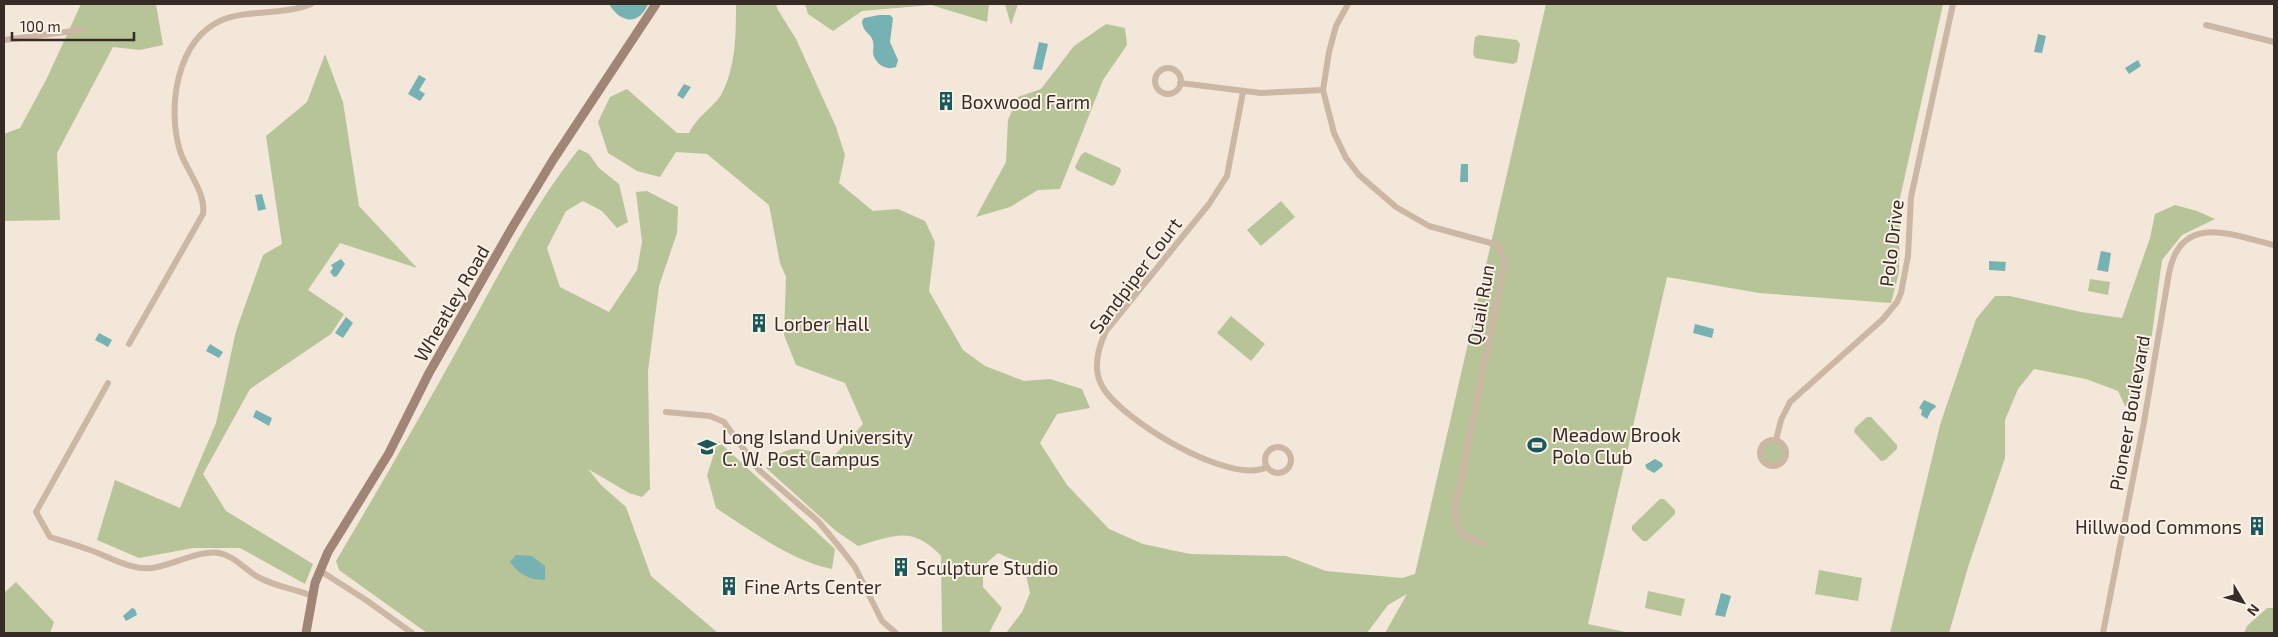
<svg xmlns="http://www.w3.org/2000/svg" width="2278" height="637" viewBox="0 0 2278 637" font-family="'Exo 2',sans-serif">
<rect width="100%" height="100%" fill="#f3e7d9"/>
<!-- green -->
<g fill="#b6c498">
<path d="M81,4H156L163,45L140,50L113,47L57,153L60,220L4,221V134L20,128L47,78Z"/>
<path d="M736,4H776L778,10L796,39L836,127L845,155L839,183L873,211L898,209L925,221L935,242L929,291L963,350L985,366L1024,381L1050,379L1082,389L1090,408L1057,414L1040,443L1067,485L1109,529L1143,544L1190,554L1286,556L1326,571L1402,578L1415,574L1546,4H1943L1900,198L1899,272L1891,303L1759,293L1667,277L1588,624L1630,633H1385L1407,594L1388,605L1367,633H1006L1022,612L1030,593L1024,565L998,553L983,566V587L1002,608L989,633H942L941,556C912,525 894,536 858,546L836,531L766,468C788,439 802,450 833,457L863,424L845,383L796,365L784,335L786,277L780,263L769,205L707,154L676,152L660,177L637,171L608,153L598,122L610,97L627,89L677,133H689C698,115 712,109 721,95C736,68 736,34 736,4Z"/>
<path d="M805,4H989L987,22L931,5L862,11L833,31L808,14Z"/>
<path d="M1005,4H1018L1011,25Z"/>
<path d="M1106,24L1125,28L1127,45L1103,80L1060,189L1038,190L1010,207L976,217L1006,162L1008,120L1018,97L1041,89L1074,46Z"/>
<path d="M1479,35L1517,40L1520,44L1517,62L1513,64L1475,58L1473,54L1475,37Z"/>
<path d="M325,54L343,102L359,206L417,268L340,243L308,290L344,314L331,334L250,389L203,474L226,511L313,564L305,584L240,548H193L139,558L97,540L115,480L180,508L216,423L236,331L263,255L282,244L266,136L307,102Z"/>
<path d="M579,149L589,154L599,168L619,184L628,222L617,228L602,211L583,201L566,211L547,248L560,287L609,312L637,270L642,242L636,192L647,191L678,207L677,233L659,286L648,371L650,489L642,497L629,493L588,469L601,485L626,507L651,576L718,633H427L339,570L336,561C379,488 421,416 461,343C498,277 532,207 579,149Z"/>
<path d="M1085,152L1120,168L1121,171L1115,184L1112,186L1077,170L1075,167L1081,155Z"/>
<path d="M1281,201L1295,217L1261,246L1247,230Z"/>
<path d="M2175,205L2197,211L2215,219L2182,235L2162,260L2152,334L2138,404L2125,406L2118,391L2086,379L2034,369L2018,389L2005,420V458L1969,564L1949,633H1890L1940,425L1976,319L1995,296H2010L2081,312L2122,318L2150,238L2155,214Z"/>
<path d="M2090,279L2110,282L2108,295L2088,291Z"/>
<path d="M1231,316L1265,344L1251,361L1217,333Z"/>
<path d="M1867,417H1871L1897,445V449L1885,460L1881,461L1854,432L1855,428Z"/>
<path d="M718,441L835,549L832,569C793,562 750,530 716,508L707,475Z"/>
<circle cx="1773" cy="453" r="12"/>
<path d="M1660,499H1664L1675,510V514L1647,541H1643L1632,530V526Z"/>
<path d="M1819,570L1862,578L1858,601L1815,594Z"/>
<path d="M16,582L54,622L50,633H4V593Z"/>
<path d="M1648,591L1685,599L1681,616L1645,608Z"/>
<path d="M2267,608H2274V633H2244L2247,626Z"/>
</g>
<!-- water -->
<g fill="#76b1b3">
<path d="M609,4H648C639,26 620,23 609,4Z"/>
<path d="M879,15H890L893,18L890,42L898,60L896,67C886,71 875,64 873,53C873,49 874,45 873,41C870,32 863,33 862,21L864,18Z"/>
<path d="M2038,34L2046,36L2042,53L2034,52Z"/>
<path d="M1039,42L1048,44L1042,70L1033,69Z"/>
<path d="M2138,60L2141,66L2129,74L2125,68Z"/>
<path d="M419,75L426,79L419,90L425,94L420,101L408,94Z"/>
<path d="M684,84L691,87L683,99L677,95Z"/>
<path d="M1461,164H1468V182H1460Z"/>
<path d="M262,194L266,209L258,211L255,195Z"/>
<path d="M2101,251L2111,253L2108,272L2097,270Z"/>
<path d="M341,259L345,264L337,276L334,277L330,272L333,268L331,265Z"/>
<path d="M1989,261L2006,262L2005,271L1989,270Z"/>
<path d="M346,317L353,323L343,338L335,333Z"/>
<path d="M1695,324L1714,329L1712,338L1693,333Z"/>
<path d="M99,333L112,340L108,347L95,340Z"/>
<path d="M210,344L223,352L219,358L206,351Z"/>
<path d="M1924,400L1935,405L1936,407L1931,411L1927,419L1921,415L1922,410L1919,408Z"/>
<path d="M256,410L272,418L269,426L253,417Z"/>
<path d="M1655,459L1662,463L1663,466L1654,473L1647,469L1645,465Z"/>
<path d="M516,555L532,556L545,566V580C529,580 519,574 510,562Z"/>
<path d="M1721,593L1731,596L1725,617L1715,615Z"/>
<path d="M132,608L135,609L137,615L126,621L123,616Z"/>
</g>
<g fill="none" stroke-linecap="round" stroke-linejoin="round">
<!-- minor -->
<g stroke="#ccb6a4" stroke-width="6">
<path d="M1348,4L1336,26L1329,52L1323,90L1334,133L1346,158L1359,175L1396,207L1429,226L1498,245L1505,262L1455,508C1455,531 1462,538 1484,543"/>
<path d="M2206,25L2274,42"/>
<path d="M4,40L81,30"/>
<circle cx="1168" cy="81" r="13"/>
<path d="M1180,83L1261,93L1323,90"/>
<path d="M1243,92L1227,176L1209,204L1106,331C1098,348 1092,368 1102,386C1121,420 1230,486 1267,467"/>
<path d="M129,344L203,214C206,192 187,172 180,151C167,108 176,40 222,20C249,9 281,16 311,4"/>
<path d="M108,383L36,512L50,537C63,541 77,545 90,550C110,557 130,570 152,568C170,566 202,549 219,553C235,556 245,570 258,577C276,587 293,588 312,596"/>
<path d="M666,412L710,416L724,422L759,470L818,521L842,550L855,567L882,621L896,633"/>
<circle cx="1773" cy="453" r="13"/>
<path d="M1776,440L1781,420L1790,402L1883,319L1897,302L1901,293L1908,256L1911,197L1953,4"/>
<circle cx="1278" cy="460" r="13"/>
<path d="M319,570L366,600L412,633"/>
<path d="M2103,633L2144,422L2169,273C2181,212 2232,235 2274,245"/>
</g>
<!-- secondary -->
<path stroke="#a08475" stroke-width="9" d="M306,633L315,583L328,552L389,453L429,373L513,226L553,160L656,4"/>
</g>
<!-- icons -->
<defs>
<g id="building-bare" transform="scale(1.5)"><path d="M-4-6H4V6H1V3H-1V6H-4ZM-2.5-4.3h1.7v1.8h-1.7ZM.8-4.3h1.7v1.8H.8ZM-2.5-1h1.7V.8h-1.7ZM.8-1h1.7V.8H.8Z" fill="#19595c" stroke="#fbf1e6" stroke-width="2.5" paint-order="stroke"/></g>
<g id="stadium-bare" transform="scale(1.5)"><path d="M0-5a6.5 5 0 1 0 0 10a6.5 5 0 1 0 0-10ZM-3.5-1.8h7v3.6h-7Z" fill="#19595c" stroke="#fbf1e6" stroke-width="2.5" paint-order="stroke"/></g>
<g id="university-bare" transform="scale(1.5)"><path d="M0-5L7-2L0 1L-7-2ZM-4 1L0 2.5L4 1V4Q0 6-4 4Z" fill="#19595c" stroke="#fbf1e6" stroke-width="2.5" paint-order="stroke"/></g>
</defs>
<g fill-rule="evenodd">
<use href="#building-bare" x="946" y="101"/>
<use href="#building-bare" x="759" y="323"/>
<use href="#stadium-bare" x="1537" y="445"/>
<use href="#university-bare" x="707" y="447"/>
<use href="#building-bare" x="2257" y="526"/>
<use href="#building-bare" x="901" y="567"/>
<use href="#building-bare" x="729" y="586"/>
</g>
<g text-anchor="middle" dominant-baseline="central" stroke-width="4" stroke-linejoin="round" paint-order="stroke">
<!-- poi labels -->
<g font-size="19" fill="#372b26" stroke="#fbf1e6" text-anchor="start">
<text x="961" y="101">Boxwood Farm</text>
<text x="774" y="323">Lorber Hall</text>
<text x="1552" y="434">Meadow Brook<tspan x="1552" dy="22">Polo Club</tspan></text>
<text x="722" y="436">Long Island University<tspan x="722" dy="22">C. W. Post Campus</tspan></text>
<text x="2242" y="526" text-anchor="end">Hillwood Commons</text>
<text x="916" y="567">Sculpture Studio</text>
<text x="744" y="586">Fine Arts Center</text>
</g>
<!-- street labels -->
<g font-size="19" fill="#372b26" stroke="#fbf1e6">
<text transform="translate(1891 243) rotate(-83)">Polo Drive</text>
<text transform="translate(1135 275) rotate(-53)">Sandpiper Court</text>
<text transform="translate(451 303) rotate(-60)">Wheatley Road</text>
<text transform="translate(1480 305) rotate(-80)">Quail Run</text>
<text transform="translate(2129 413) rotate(-80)">Pioneer Boulevard</text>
</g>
</g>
<!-- border -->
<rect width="2278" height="637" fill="none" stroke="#372b26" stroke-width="10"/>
<!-- north arrow -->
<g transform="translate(2243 602) rotate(128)" stroke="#fbf1e6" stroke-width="4" paint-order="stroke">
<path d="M0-4L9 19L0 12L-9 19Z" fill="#372b26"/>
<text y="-8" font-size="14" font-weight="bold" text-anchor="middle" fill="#372b26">N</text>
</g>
<!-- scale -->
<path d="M12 32v8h122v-8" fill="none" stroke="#372b26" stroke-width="2.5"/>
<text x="20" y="32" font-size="15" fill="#372b26" stroke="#fbf1e6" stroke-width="4" paint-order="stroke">100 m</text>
</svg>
